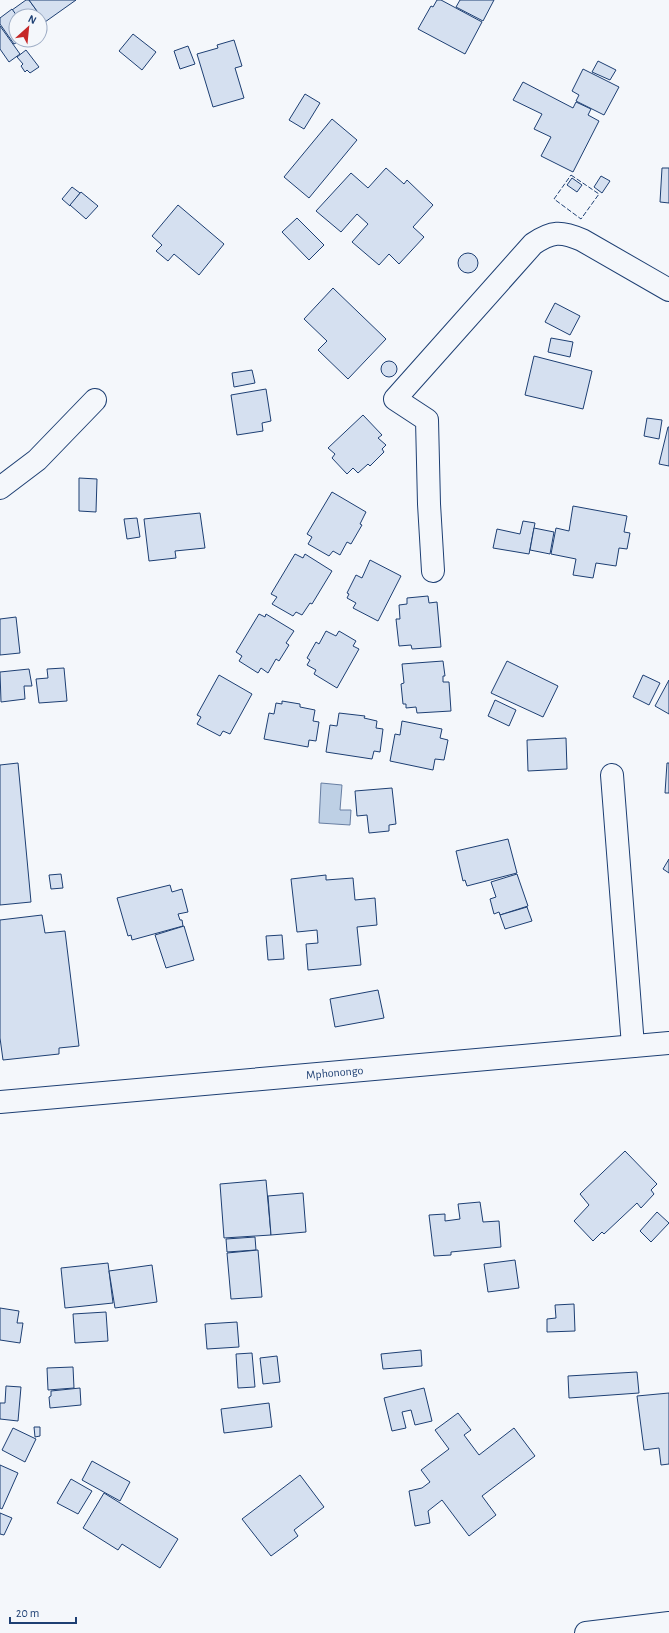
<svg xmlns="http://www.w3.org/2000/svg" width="669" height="1633" viewBox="0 0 669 1633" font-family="'Alegreya Sans',sans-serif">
<rect width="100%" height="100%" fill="#f4f7fb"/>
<!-- water -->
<path fill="#bed0e5" stroke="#687fa3" d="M321,783L342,785L340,810H351L350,825L319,823Z"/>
<!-- building -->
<g fill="#d5e0f0" stroke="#1d3f73">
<path d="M26,0H29L37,11L32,14L33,16H17L12,10Z"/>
<path d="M29,0H76L45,22Z"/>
<path d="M437,0H441L482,22L465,54L418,29L431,6L433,7Z"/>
<path d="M460,0H494L483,21L456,7Z"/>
<path d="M12,9L17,16L16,40H21L14,44L0,24V18Z"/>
<path d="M0,26L20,54L9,62L0,49Z"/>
<path d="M133,34L156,52L142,70L119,51Z"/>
<path d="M234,40L242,66L235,68L244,98L213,107L197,54L218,48L217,45Z"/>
<path d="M188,46L195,64L180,69L174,51Z"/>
<path d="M26,50L39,67L30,73L27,70L25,72L21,66L23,64L17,57Z"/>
<path d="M598,61L616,70L610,80L592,72Z"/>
<path d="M583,69L619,87L604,115L576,101L579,95L572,91Z"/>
<path d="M523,82L573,108L576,102L591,109L588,115L599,121L573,172L541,156L551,137L534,129L542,114L513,100Z"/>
<path d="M305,94L320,103L304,129L289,120Z"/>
<path d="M332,119L357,140L309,198L284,177Z"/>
<path d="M386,168L404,184L407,180L433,205L413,227L424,237L399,264L389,254L379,265L352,242L368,224L357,214L341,232L316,211L351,173L368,188Z"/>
<path d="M662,168H669V203L660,202Z"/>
<path d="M601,176L610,181L602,193L594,187Z"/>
<path d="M572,178L582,185L577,192L567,185Z"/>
<path d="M72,187L80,193L70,206L62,199Z"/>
<path d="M81,192L98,206L86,219L70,205Z"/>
<path d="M178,205L224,244L199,275L174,254L168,261L156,251L162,245L152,236Z"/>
<path d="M297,218L324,245L309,260L282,232Z"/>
<circle cx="468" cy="263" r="10"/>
<path d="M333,288L386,339L348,379L318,350L327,341L304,319Z"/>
<path d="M555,303L580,316L570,335L545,322Z"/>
<path d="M551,338L573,342L570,357L548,352Z"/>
<path d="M534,356L592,371L583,409L525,395Z"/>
<circle cx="389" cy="369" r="8"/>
<path d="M252,370L255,383L234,387L232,373Z"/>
<path d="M266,389L271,421L262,423L263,431L237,435L231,395Z"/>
<path d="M363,415L382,435L378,438L386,445L382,449L384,452L370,466L368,464L358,473L353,468L347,474L332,458L335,454L328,448Z"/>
<path d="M647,418L662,420L659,439L644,436Z"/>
<path d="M668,427H669V466L659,464Z"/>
<path d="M79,478L97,479L96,512L79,511Z"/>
<path d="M332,492L366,512L360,524L362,525L351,544L347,542L340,555L333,551L329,556L308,544L312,537L307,534Z"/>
<path d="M573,506L627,516L624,532L630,533L627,549L619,548L616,566L596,563L593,578L573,575L576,559L551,554L556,528L569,531Z"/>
<path d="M200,513L205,548L175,551L176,558L149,561L144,519Z"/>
<path d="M137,518L140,537L127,539L124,519Z"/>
<path d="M523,521L535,523L529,554L493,548L497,529L520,534Z"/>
<path d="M534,528L554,532L550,554L530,550Z"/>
<path d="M295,554L303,558L305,554L332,571L312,604L310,603L302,615L296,612L293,616L272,604L277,597L271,594Z"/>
<path d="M370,560L401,576L378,621L353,608L356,603L347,598L349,594L347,593L356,575L362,578Z"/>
<path d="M428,596L429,603L437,602L441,647L412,649L411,645L399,646L396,619H400L399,605L407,604V598Z"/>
<path d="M259,614L265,617L266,614L294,631L286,643L289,645L279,661L276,659L268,673L261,668L258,673L239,661L242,656L236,652Z"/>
<path d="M16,617L20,653L0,655V619Z"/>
<path d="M326,631L336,636L339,631L356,641L353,646L359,649L337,688L314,674L316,670L307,665L310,660L307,658L316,642L319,644Z"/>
<path d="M443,661L445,676H443V682H449L451,711L417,713L416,707L406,708V704H403L401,684L404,683L402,664Z"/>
<path d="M507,661L558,686L543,717L491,693Z"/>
<path d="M64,668L67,701L39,703L36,679L48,678L47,669Z"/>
<path d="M29,669L32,686H24L25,699L1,702L0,672Z"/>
<path d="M219,675L252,694L230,734L223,731L220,736L197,724L201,717L197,715Z"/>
<path d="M643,675L660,683L649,705L633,697Z"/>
<path d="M669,680V714L655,706Z"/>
<path d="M495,700L516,710L509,726L488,716Z"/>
<path d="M282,701L300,704V707L315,710L313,721L319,722L316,741L309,740L308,747L264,739L269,713L274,714L276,703L282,704Z"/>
<path d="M339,713L365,716L364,718L377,721L376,728L383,729L380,752L374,751L372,759L326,752L330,725L337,726Z"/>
<path d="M402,721L442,729L440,738L448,740L444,760L435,759L433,770L390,761L395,734L400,735Z"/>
<path d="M566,738L567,769L528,771L527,740Z"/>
<path d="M18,763L31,902L0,905V765Z"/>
<path d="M667,763H669V793H665Z"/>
<path d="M392,788L396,824L389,825V831L369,833L367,815L357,816L355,791Z"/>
<path d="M508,839L517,873L467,886L465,880L463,881L456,851Z"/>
<path d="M669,859V873L663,869Z"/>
<path d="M61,874L63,888L51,889L49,875Z"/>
<path d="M517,874L528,906L500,915L499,912L494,914L490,899L496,897L491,882Z"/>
<path d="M326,875V880L353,878L355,900L375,898L377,925L357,927L361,965L308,970L306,944L318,943L317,930L297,932L291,879Z"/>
<path d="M170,885L172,892L182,889L188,912L178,914L180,920H182L183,926L132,940L131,935L128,936L117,898Z"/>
<path d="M527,907L532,921L505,929L500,915Z"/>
<path d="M42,915L45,933L65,931L79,1046L59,1048V1054L3,1060L0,1038V920Z"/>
<path d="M184,926L194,960L166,968L155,935Z"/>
<path d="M282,935L284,959L268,960L266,936Z"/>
<path d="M378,990L384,1018L335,1027L330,999Z"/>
<path d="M625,1151L657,1184L651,1190L654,1194L641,1208L637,1203L604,1234L602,1232L593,1241L574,1221L589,1205L580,1194Z"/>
<path d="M266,1180L271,1235L224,1238L220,1184Z"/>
<path d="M303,1193L306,1232L271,1235L268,1196Z"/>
<path d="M480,1202L483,1222L499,1221L501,1247L451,1252V1255L434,1256L429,1215L445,1214V1221L460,1219L458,1204Z"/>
<path d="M657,1212L669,1223L651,1242L640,1231Z"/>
<path d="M255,1237L256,1250L227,1252L226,1239Z"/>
<path d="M258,1250L262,1297L231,1299L227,1253Z"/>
<path d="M515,1260L519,1288L488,1292L484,1264Z"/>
<path d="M108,1263L113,1303L65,1308L61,1268Z"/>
<path d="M152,1265L157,1302L115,1308L109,1271Z"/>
<path d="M574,1304L575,1331L547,1332V1319L556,1318L555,1305Z"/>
<path d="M0,1308L19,1311L17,1323H23L20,1343L0,1340Z"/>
<path d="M106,1312L108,1341L75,1343L73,1314Z"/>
<path d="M237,1322L239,1347L207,1349L205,1324Z"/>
<path d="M421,1350L422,1366L383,1369L381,1354Z"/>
<path d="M252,1353L255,1387L238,1388L236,1354Z"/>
<path d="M277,1356L280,1382L263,1384L260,1358Z"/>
<path d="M73,1367L74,1388L48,1390L47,1368Z"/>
<path d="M637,1372L639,1393L569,1398L568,1376Z"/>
<path d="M6,1386L21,1387L18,1421L0,1419V1403H5Z"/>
<path d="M80,1388L81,1405L50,1408L49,1397L51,1396V1391Z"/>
<path d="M424,1388L432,1421L415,1425L411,1410L402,1412L406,1428L392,1431L384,1398Z"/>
<path d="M669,1393V1464L661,1465L659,1448L644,1450L637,1396Z"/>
<path d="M269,1403L272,1427L224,1433L221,1409Z"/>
<path d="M458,1413L471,1430L464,1435L479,1455L514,1428L535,1456L482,1496L496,1515L469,1536L442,1500L428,1511L430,1523L415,1526L409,1491L422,1488L430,1482L421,1470L449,1449L435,1430Z"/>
<path d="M34,1427H40V1436L35,1437Z"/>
<path d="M13,1428L36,1439L25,1462L2,1450Z"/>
<path d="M92,1461L130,1482L120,1501L82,1480Z"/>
<path d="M0,1465L18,1473L2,1509L0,1508Z"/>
<path d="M300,1475L324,1507L294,1530L298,1536L271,1556L242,1519Z"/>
<path d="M71,1479L92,1491L78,1514L57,1503Z"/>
<path d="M104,1493L178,1539L160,1568L122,1544L118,1550L83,1528Z"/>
<path d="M0,1513L12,1518L4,1535L0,1534Z"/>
</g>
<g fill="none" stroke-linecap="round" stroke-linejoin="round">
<!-- minor casing -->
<g stroke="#1d3f73" stroke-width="24">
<g id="minor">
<path d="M0,488L37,460L95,400"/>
<path d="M433,571L429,504L427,420L395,399L533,244C552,231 561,231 582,240L669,290"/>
<path d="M612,775L633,1046"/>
<path id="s1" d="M0,1102L669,1043"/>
<path d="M586,1633L669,1623"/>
</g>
</g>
<!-- minor -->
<use href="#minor" stroke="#f4f7fb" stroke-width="22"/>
<!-- fence -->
<path stroke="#1d3f73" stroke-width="1" stroke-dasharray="5 2" stroke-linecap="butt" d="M571,175L599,194L581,219L554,199Z"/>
</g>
<g text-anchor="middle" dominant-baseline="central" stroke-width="3" stroke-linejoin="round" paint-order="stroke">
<!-- street labels -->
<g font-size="12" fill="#1d3f73" stroke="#f4f7fb">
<text stroke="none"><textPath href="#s1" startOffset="336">Mphonongo</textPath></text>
</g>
</g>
<!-- north arrow -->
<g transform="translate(28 28) rotate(27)"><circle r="19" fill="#f4f7fb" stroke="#9eadc5"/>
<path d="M0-3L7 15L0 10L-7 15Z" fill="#c62828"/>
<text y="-6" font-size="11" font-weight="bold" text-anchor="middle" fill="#1d3f73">N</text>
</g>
<!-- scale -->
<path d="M10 1617v6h66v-6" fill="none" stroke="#1d3f73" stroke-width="2"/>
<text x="16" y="1617" font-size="12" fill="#1d3f73" stroke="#f4f7fb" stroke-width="3" paint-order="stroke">20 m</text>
</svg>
